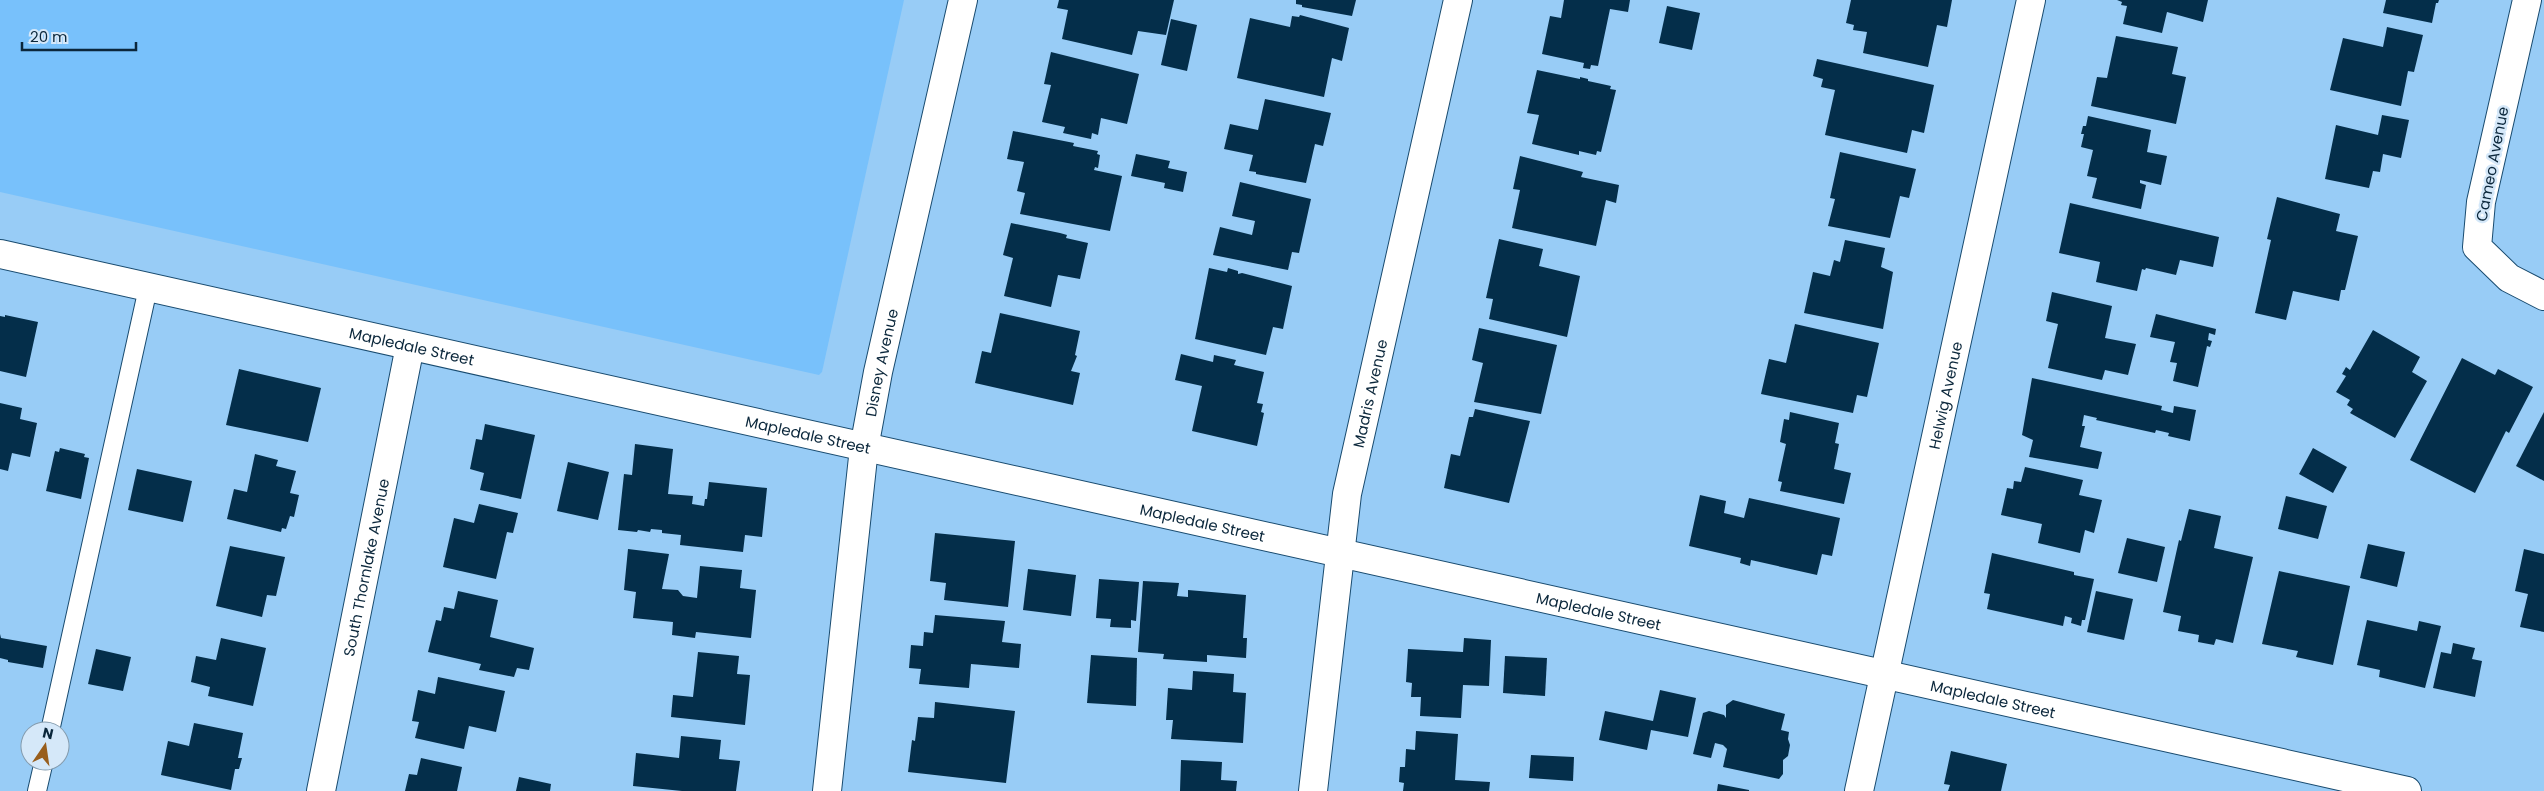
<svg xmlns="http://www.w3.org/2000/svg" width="2544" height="791" viewBox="0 0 2544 791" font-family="Poppins,sans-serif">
<rect width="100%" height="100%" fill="#98ccf6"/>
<!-- built -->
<path fill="#78c1fb" d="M0,0H904L822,372L819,375L0,192Z"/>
<!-- building -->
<g fill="#042e4a">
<path d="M1059,0H1174L1166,35L1138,31L1132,55L1062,39L1068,10L1057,8Z"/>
<path d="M1296,0H1356L1352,16L1302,7V5L1296,4Z"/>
<path d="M1564,0H1630L1628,12L1610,9L1598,66L1591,65L1590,69L1583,68L1584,63L1542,54L1550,16L1561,18Z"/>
<path d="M1851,0H1952L1947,27L1937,25L1928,67L1863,53L1867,32L1853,30L1854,25L1846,23Z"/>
<path d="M2117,0H2208L2203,22L2167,12L2162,33L2123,24L2127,6L2121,5L2122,2Z"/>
<path d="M2386,0H2439L2438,3H2436L2432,23L2383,13Z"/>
<path d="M1667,6L1700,13L1692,50L1659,43Z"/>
<path d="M1300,15L1349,28L1342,61L1332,58L1324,97L1237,78L1250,18L1290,27L1292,16L1299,17Z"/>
<path d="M1171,19L1197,25L1187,71L1161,65Z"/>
<path d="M2387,27L2423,35L2414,72L2408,71L2401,106L2330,90L2343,38L2383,47Z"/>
<path d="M2116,36L2178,47L2172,74L2186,77L2176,124L2091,106L2097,77L2107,78Z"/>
<path d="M1051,52L1139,74L1127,124L1101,118L1098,135L1092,133L1091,139L1063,133L1065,127L1042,122L1051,85L1044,84Z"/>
<path d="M1817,59L1934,85L1924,133L1912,130L1907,153L1825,135L1835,90L1821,87L1823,79L1813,76Z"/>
<path d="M1537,70L1580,79V77L1588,79V81L1611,86L1610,89L1616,90L1601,152L1597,151L1596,155L1579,151V155L1532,144L1539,115L1527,113Z"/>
<path d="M1265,99L1331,113L1323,146L1315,144L1306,183L1256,174V172L1249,171L1253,155L1224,149L1230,124L1258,130Z"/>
<path d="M2382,115L2409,120L2401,158L2383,154L2380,172L2373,171L2369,188L2325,179L2336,125L2378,135Z"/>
<path d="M2088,116L2151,130L2147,152L2167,156L2161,185L2140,180V183L2146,185L2141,209L2092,198L2097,178L2087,176L2093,150L2081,147L2084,134H2081L2083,126H2086Z"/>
<path d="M1013,131L1074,143L1073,146L1098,151L1097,154L1100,155L1098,168L1095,167L1094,170L1122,176L1110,231L1020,214L1025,193L1017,191L1024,162L1007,159Z"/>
<path d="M1840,152L1916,169L1909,198L1900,196L1890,238L1828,226L1835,199L1830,198Z"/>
<path d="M1136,154L1170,161L1168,168L1187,172L1183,192L1164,188L1165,183L1131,176Z"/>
<path d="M1520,156L1583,172L1581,177L1619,185L1616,203L1606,200L1596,246L1512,228L1520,190L1513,189Z"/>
<path d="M1240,182L1311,199L1299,253L1292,252L1288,270L1213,255L1220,227L1252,235L1255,221L1232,216Z"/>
<path d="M2277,197L2340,214L2336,231L2358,236L2345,290H2341L2339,301L2293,291L2286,320L2255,313L2271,240L2267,239Z"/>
<path d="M2070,203L2219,237L2213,267L2180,260L2176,275L2146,268L2145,270L2142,269L2137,291L2096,282L2100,262L2059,253Z"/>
<path d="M1011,223L1060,233L1067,235L1066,238L1088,243L1080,279L1058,275L1051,307L1004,296L1013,258L1003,255Z"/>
<path d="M1499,239L1543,249L1539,266L1580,276L1567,337L1489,319L1493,299L1486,298Z"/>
<path d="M1845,240L1885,248L1881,267L1893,272L1883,329L1804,313L1813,272L1830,276L1834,260L1840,262Z"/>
<path d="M1209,268L1227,272L1228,268L1238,271V274L1242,273L1292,286L1283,329L1273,327L1266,355L1195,339Z"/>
<path d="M2052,292L2112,306L2105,338L2136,344L2128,375L2105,370L2102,380L2048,368L2058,324L2046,321Z"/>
<path d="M1000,313L1080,331L1075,355L1077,356L1071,371L1080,373L1073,405L975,383L982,351L991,353Z"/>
<path d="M2156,314L2216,329L2215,335L2209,333L2208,340L2212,341L2210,347L2207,346L2198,387L2173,381L2177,363L2170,362L2175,342L2150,337Z"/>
<path d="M5,315L38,322L26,377L0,371V316L5,317Z"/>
<path d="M1795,324L1879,343L1867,397L1857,395L1853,413L1761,394L1769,359L1786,363Z"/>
<path d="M1479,328L1557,345L1541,414L1474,402L1483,363L1472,360Z"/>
<path d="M2373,330L2420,357L2412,372L2427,381L2395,438L2350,413L2353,409L2347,405L2350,400L2336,392L2346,376L2342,374L2346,367L2350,370Z"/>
<path d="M1181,354L1213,362L1214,355L1236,360L1234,365L1264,372L1257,403L1263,404L1261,412L1264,413L1257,446L1192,431L1202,386L1175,380Z"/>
<path d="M2462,358L2495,375L2498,369L2533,387L2509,433L2506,431L2475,493L2410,460Z"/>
<path d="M239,369L321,388L308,442L226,425Z"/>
<path d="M2032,378L2162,406L2161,410L2173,413L2174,406L2196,410L2190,441L2168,436L2169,433L2156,430L2155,433L2096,420L2097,418L2084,415L2082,426H2085L2080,447L2102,452L2098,469L2029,457L2033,440L2022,435Z"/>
<path d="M0,403L22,408L20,419L37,423L30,457L12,453L8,471L0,469Z"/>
<path d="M1475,409L1530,421L1509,503L1444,488L1451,454L1460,456L1469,417H1473Z"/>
<path d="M1790,412L1839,423L1835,443L1839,444L1834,469L1851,473L1844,504L1780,491L1782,482L1778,481L1786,444L1780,442L1784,419L1789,420Z"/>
<path d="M2544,412V481L2516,466Z"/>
<path d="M485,424L535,435L521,499L480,490L484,473L470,469L476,439L482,440Z"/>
<path d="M635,444L673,449L668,494L693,496L692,504L704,506L705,499H707L709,482L767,488L762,537L745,535L743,552L680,545L681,535L662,533V530L651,529L650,532L638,530L637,532L618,530L624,474L632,475Z"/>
<path d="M60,448L85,454L84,457L89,458L81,499L46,491L55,451L59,452Z"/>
<path d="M2313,448L2347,467L2333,493L2299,474Z"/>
<path d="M255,454L278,460L276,466L296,471L290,493L299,495L294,517L290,516L286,529L282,528L281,532L227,519L234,489L247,492Z"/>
<path d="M568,462L609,472L598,520L557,511Z"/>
<path d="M2025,467L2083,480L2079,495L2102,500L2094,533L2085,530L2080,553L2038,543L2042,524L2001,515L2007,488L2013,489L2014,481L2021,482Z"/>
<path d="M137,469L192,481L183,522L128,510Z"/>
<path d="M1700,495L1726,501L1724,513L1744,518L1749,498L1840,518L1832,556L1822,554L1817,575L1751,560L1750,566L1740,563L1741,558L1689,546Z"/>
<path d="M2286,496L2327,506L2318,539L2278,529Z"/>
<path d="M479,504L518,513L513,533L507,532L496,579L443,567L454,518L474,523Z"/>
<path d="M2189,509L2221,516L2214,548L2253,557L2233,643L2216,639L2214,645L2198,642L2199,635L2178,631L2181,616L2163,612L2179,540L2181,541Z"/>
<path d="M935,533L1015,541L1008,607L944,600L946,583L930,581Z"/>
<path d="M2127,538L2165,547L2157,582L2118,573Z"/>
<path d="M2368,544L2405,552L2397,587L2360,578Z"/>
<path d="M230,546L285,557L276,596L267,595L262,617L216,606Z"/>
<path d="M628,549L669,554L662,589L678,590L683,596L697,598L700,566L742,570L740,588L756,590L751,638L696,632L695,638L672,635L673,622L633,618L636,592L624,590Z"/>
<path d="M2524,549L2544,554V632L2520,627L2528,594L2515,591Z"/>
<path d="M1992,553L2074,572V575L2094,579L2085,620H2082L2081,626L2071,623L2072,618L2065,616L2063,626L1987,609L1990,594L1984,593Z"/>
<path d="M1028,569L1076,575L1071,616L1023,610Z"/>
<path d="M2279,571L2350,586L2333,665L2296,657L2298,651L2262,644Z"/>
<path d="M1099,579L1139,582L1136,621L1131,620V628L1110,627L1111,619L1096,618Z"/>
<path d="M1143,581L1179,583L1177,596L1188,597V590L1246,595L1243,638H1247L1246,658L1207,655V662L1163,659L1164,654L1138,652Z"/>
<path d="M458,591L498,600L490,637L534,648L529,670L517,668L514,677L479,670L481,664L428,652L436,620L441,621L444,607L454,609Z"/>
<path d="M2096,591L2133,599L2124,640L2087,632Z"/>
<path d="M935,615L1005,621L1002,642L1021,644L1019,668L971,664L969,688L919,684L921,669L909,668L911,645L923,646L924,632L933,633Z"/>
<path d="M2367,620L2417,631L2419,621L2441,626L2425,688L2379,677L2380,670L2357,665Z"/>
<path d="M0,634L1,638L47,646L43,668L8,662V660L0,658Z"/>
<path d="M221,638L266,648L253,706L208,696L210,687L191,682L196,656L216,660Z"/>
<path d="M1464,638L1491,640L1489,686L1463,685L1461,718L1420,716L1421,697H1411L1412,683L1406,682L1408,649L1463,652Z"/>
<path d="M2453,643L2475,648L2472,659L2482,661L2475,697L2433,688L2441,652L2451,654Z"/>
<path d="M96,649L131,657L123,691L88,684Z"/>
<path d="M698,652L739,656L737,674L750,675L745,725L671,717L673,695L693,697Z"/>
<path d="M1091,655L1137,658L1136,706L1087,703Z"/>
<path d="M1505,656L1547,658L1545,696L1503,693Z"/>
<path d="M1193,671L1234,674L1233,692L1246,693L1243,743L1171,739L1173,720H1166L1168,688L1192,690Z"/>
<path d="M438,677L505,691L496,732L469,726L464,749L415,738L419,722L412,721L418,690L435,694Z"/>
<path d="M1660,690L1696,698L1688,737L1651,730L1647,750L1599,740L1605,711L1653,721Z"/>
<path d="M1733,700L1785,714L1781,730L1789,732L1788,739L1790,745L1788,756L1783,760V774L1779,779L1723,767L1727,749L1723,745L1715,743L1711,758L1693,754L1703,713L1709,711L1724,715L1726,718V705Z"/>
<path d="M935,702L1015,711L1006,783L908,772L912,740L915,741L918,717L934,718Z"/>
<path d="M194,723L243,733L238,758H242L239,769H235L231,790L161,775L168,741L189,746Z"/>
<path d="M1416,731L1458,734L1455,780L1490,782L1489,791H1403L1404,783L1399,782L1400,767H1405L1406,749L1415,750Z"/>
<path d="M681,736L721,740L719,759L740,761L736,791H682L633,786L636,753L679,758Z"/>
<path d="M1951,751L2007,764L2001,791H1948L1950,785L1944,784Z"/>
<path d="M1531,755L1574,757L1573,781L1529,778Z"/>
<path d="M421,758L462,767L457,791H405L409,774L417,775Z"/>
<path d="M1181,760L1222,762L1221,780L1237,781L1236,791H1180Z"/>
<path d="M519,777L551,784L550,791H516Z"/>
<path d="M1718,784L1749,790V791H1717Z"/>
</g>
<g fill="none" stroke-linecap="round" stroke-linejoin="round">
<!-- service casing -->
<g stroke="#194b6f" stroke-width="20">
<g id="service">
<path d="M50,731L148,288"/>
<path d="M37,791L44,761"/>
</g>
</g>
<!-- minor casing -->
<g stroke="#194b6f" stroke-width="30">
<g id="minor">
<path d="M2527,0L2481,202L2477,247L2509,278L2544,296"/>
<path id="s1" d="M321,791L410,346"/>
<path id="s2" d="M827,791L864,448L878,372L963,0"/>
<path id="s3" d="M1313,791L1347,494L1458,0"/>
<path id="s4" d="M1859,791L2031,0"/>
</g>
</g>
<!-- tertiary casing -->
<g stroke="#194b6f" stroke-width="30">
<g id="tertiary">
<path id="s5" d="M0,254L2407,791"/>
</g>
</g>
<!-- service -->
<use href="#service" stroke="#fff" stroke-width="18"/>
<!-- minor -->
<use href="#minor" stroke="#fff" stroke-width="28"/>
<!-- tertiary -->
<use href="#tertiary" stroke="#fff" stroke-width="28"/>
</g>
<g text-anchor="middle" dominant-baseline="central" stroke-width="5" stroke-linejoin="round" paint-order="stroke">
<!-- street labels -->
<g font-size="15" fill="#0b273b" stroke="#d5e8f9">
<text transform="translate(2492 164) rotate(-79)">Cameo Avenue</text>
<text stroke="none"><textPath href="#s5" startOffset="422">Mapledale Street</textPath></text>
<text stroke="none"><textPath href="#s2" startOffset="432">Disney Avenue</textPath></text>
<text stroke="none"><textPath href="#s3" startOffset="402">Madris Avenue</textPath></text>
<text stroke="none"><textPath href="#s4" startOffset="405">Helwig Avenue</textPath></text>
<text stroke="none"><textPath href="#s5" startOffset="828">Mapledale Street</textPath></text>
<text stroke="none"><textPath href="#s5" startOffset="1232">Mapledale Street</textPath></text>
<text stroke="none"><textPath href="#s1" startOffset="228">South Thornlake Avenue</textPath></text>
<text stroke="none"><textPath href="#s5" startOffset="1638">Mapledale Street</textPath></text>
<text stroke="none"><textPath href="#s5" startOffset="2042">Mapledale Street</textPath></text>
</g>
</g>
<!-- north arrow -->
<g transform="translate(45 746) rotate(13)"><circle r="24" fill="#d5e8f9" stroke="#849bad"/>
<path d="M0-4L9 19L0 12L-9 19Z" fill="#985e1d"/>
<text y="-8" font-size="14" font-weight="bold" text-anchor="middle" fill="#0b273b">N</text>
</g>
<!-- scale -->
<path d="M22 42v8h114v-8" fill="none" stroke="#0b273b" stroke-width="2.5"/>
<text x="30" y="42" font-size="15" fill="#0b273b" stroke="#d5e8f9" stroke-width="4" paint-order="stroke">20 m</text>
</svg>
